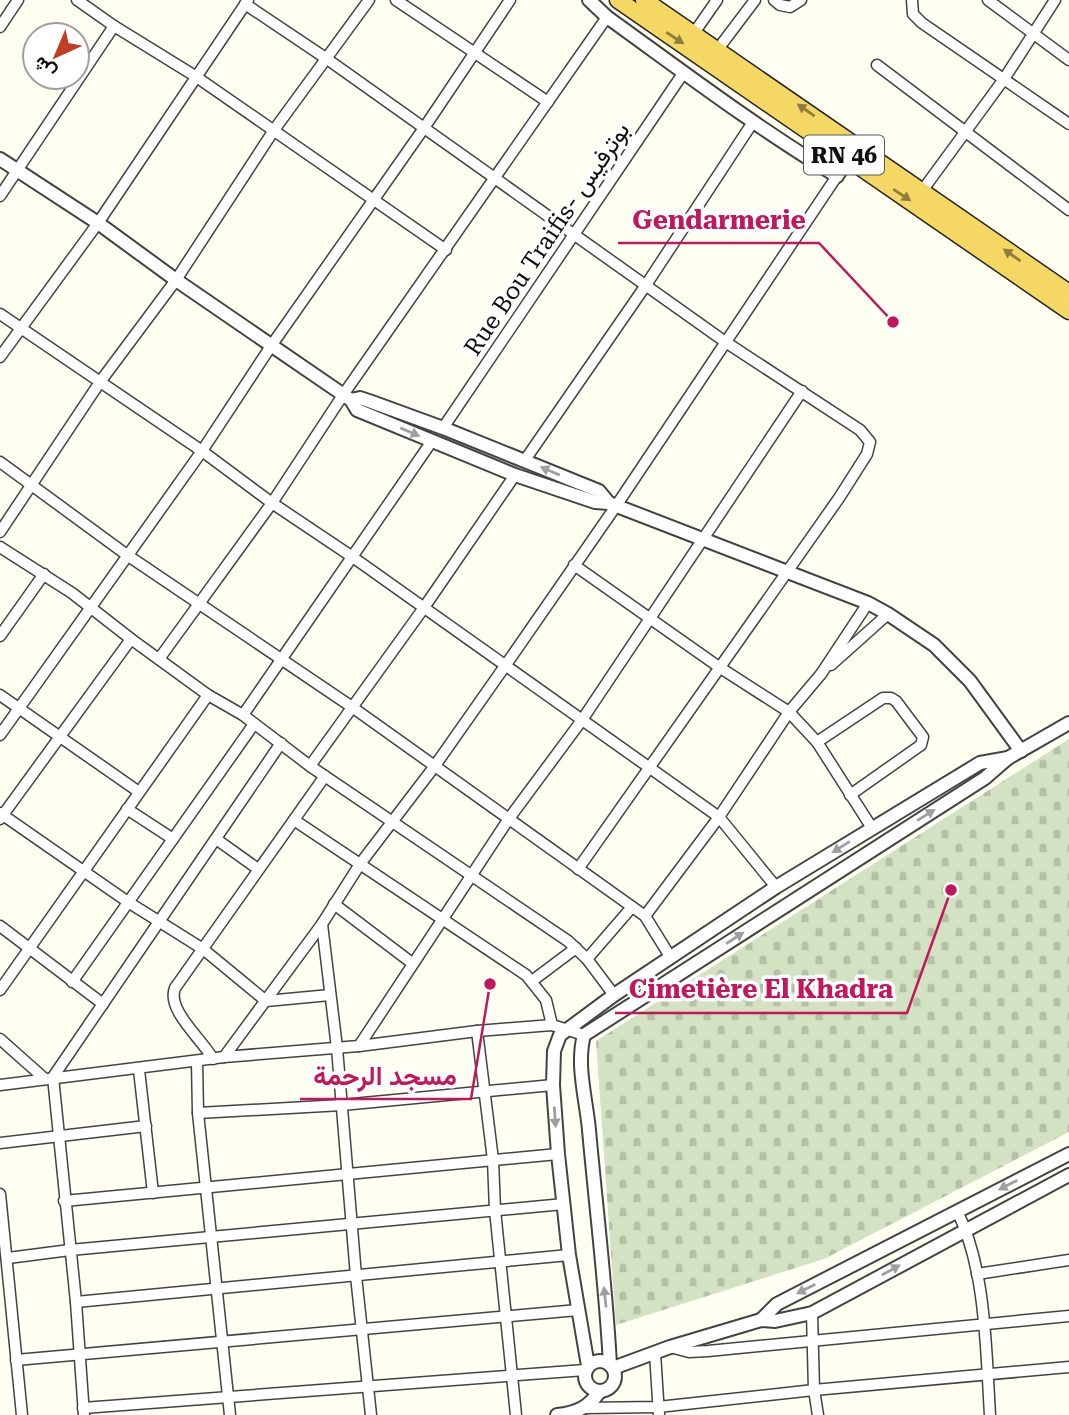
<svg xmlns="http://www.w3.org/2000/svg" width="1069" height="1415" viewBox="0 0 1069 1415" font-family="'Roboto Serif',Vazirmatn,serif">
<defs>
<pattern id="cemetery-stones" width="16" height="16" patternUnits="userSpaceOnUse" patternTransform="scale(1.75)"><rect width="16" height="16" fill="#d2e2c2"/><path d="M2 7V4a2 2 0 0 1 4 0v3zM10 15v-3a2 2 0 0 1 4 0v3z" fill="#b3c1a6"/></pattern>
</defs>
<rect width="100%" height="100%" fill="#fffff2"/>
<!-- cemetery -->
<path fill="url(#cemetery-stones)" d="M1069,739V1132L824,1259L616,1325L596,1041Z"/>
<g fill="none" stroke-linecap="round" stroke-linejoin="round">
<!-- minor casing -->
<g stroke="#434343" stroke-width="13">
<g id="minor">
<path d="M77,0L114,26L195,76L446,250"/>
<path d="M396,0L548,102"/>
<path d="M774,0L780,5L790,7L801,0"/>
<path d="M912,0L913,14L922,23L1069,124"/>
<path d="M988,0L1069,60"/>
<path d="M245,4L327,59L724,341L860,430L870,442L867,454L839,498L578,869"/>
<path d="M0,27L18,0"/>
<path d="M694,33L717,0"/>
<path d="M718,49L755,0"/>
<path d="M877,65L1069,210"/>
<path d="M922,191L1004,79L1055,0"/>
<path d="M0,196L114,26"/>
<path d="M0,314L202,451L272,503L354,558L719,817L776,887"/>
<path d="M0,357L98,223L248,0"/>
<path d="M443,428L684,72"/>
<path d="M525,460L646,285L753,122"/>
<path d="M0,462L127,555L352,707L645,916L671,958"/>
<path d="M0,532L100,382L176,280L274,130L369,0"/>
<path d="M0,547L72,593L131,639L208,695L243,715L310,766L568,941L587,959L614,995"/>
<path d="M574,565L719,667L789,712L817,742L872,828"/>
<path d="M0,636L44,574"/>
<path d="M159,659L272,503L343,395L607,17"/>
<path d="M831,665L888,614"/>
<path d="M0,695L139,792"/>
<path d="M243,715L432,441"/>
<path d="M0,735L202,451L271,346L424,128L510,0"/>
<path d="M817,742L883,698H891L896,701L923,737L921,745L850,795"/>
<path d="M310,766L423,609L515,475"/>
<path d="M127,809L173,839"/>
<path d="M0,813L128,902L203,949L266,1001L330,995"/>
<path d="M0,819L131,639"/>
<path d="M294,820L526,975L546,1000L552,1025"/>
<path d="M216,839L258,869"/>
<path d="M334,904L412,963"/>
<path d="M645,916L719,817L789,712L821,674L868,603"/>
<path d="M322,924L337,1048L356,1276L371,1415"/>
<path d="M0,926L103,1004"/>
<path d="M587,959L632,907"/>
<path d="M532,981L576,948"/>
<path d="M72,982L254,724"/>
<path d="M0,990L208,695"/>
<path d="M477,1031L493,1160L495,1210L516,1415"/>
<path d="M0,1039L45,1079"/>
<path d="M359,1046L508,820L582,720L802,391"/>
<path d="M224,1057L322,924L360,864L434,767L505,666L616,506L837,176"/>
<path d="M213,1059C203,1040 166,1010 175,988L325,776"/>
<path d="M197,1061L198,1113L230,1415"/>
<path d="M139,1070L153,1193"/>
<path d="M0,1085L224,1057L359,1046L477,1031L552,1025L584,1035"/>
<path d="M198,1113L342,1105L553,1085"/>
<path d="M0,1143L146,1126"/>
<path d="M0,1194L22,1415"/>
<path d="M64,1201L558,1154"/>
<path d="M957,1211C986,1268 986,1351 990,1415"/>
<path d="M8,1258L70,1250L564,1204"/>
<path d="M977,1274L1069,1260"/>
<path d="M76,1302L569,1255"/>
<path d="M812,1313L814,1390L818,1415"/>
<path d="M670,1347L689,1352L708,1351L1069,1316"/>
<path d="M655,1353L659,1415"/>
<path d="M16,1360L578,1310"/>
<path d="M83,1408L585,1370"/>
<path d="M584,1408L658,1407L814,1390L1069,1367"/>
<path d="M84,1415L76,1302L53,1077L281,743"/>
</g>
</g>
<!-- tertiary casing -->
<g stroke="#434343" stroke-width="16">
<g id="tertiary">
<path d="M589,0L607,17C682,71 757,128 837,176L848,158"/>
<path d="M0,159L98,223L176,280L351,400L357,410L515,475L595,502L609,503L868,603L888,614L934,645L970,681L1021,751"/>
<path d="M351,400L360,398L369,401L443,428L599,491L609,503"/>
<path d="M761,1320L777,1304L1069,1154"/>
<circle cx="600" cy="1376" r="15"/>
<path d="M610,1365C606,1286 596,1208 589,1130C586,1098 576,1065 584,1035L985,778L1008,758L1069,723"/>
<path d="M588,1366L569,1255L558,1154L553,1085L554,1051L560,1035L614,995L776,887L980,763L1008,758"/>
<path d="M613,1368L670,1347L761,1320L775,1321L812,1313L1069,1175"/>
<path d="M557,1415C577,1413 589,1407 600,1391"/>
</g>
</g>
<!-- trunk casing -->
<g stroke="#212121" stroke-width="19">
<g id="trunk">
<path d="M618,0L1069,311"/>
<path d="M644,0L1069,293"/>
</g>
</g>
<!-- minor -->
<use href="#minor" stroke="#fff" stroke-width="10"/>
<!-- tertiary -->
<use href="#tertiary" stroke="#fff" stroke-width="12"/>
<!-- trunk -->
<use href="#trunk" stroke="#f5d763" stroke-width="16"/>
</g>
<!-- one-way arrows -->
<defs><path id="oneway-solid" d="M-6-.8H1V-3.2L6.5 0L1 3.2V.8H-6Z" transform="scale(1.75)"/></defs>
<g fill="#8e7d3e">
<use href="#oneway-solid" transform="translate(675 38) rotate(34)"/>
<use href="#oneway-solid" transform="translate(806 110) rotate(-145)"/>
<use href="#oneway-solid" transform="translate(902 195) rotate(34)"/>
<use href="#oneway-solid" transform="translate(1012 255) rotate(-145)"/>
</g>
<g fill="#9f9f9f">
<use href="#oneway-solid" transform="translate(410 432) rotate(23)"/>
<use href="#oneway-solid" transform="translate(550 471) rotate(-157)"/>
<use href="#oneway-solid" transform="translate(926 815) rotate(-32)"/>
<use href="#oneway-solid" transform="translate(841 847) rotate(148)"/>
<use href="#oneway-solid" transform="translate(735 938) rotate(-33)"/>
<use href="#oneway-solid" transform="translate(555 1117) rotate(86)"/>
<use href="#oneway-solid" transform="translate(1008 1185) rotate(153)"/>
<use href="#oneway-solid" transform="translate(891 1270) rotate(-29)"/>
<use href="#oneway-solid" transform="translate(806 1289) rotate(153)"/>
<use href="#oneway-solid" transform="translate(605 1297) rotate(-96)"/>
</g>
<g text-anchor="middle" dominant-baseline="central" stroke-width="7" stroke-linejoin="round" paint-order="stroke">
<!-- shield labels -->
<rect fill="#fff" stroke="#585858" stroke-width="2" x="804" y="135.5" width="80" height="39" rx="5"/>
<g font-size="23" font-weight="bold" fill="#101010">
<text x="844" y="155">RN 46</text>
</g>
<!-- street labels -->
<g font-size="24" fill="#101010" stroke="#fff">
<text transform="translate(547 239) rotate(-56)">Rue Bou Traifis- بوترفيس</text>
</g>
</g>
<!-- callouts -->
<path fill="none" stroke="#c2185b" stroke-width="2.5" d="M893 322L819 243H618M951 890L907 1013H615M490 984L471 1099H300"/>
<g fill="#c2185b" stroke="#fff" stroke-width="2.5">
<circle cx="893" cy="322" r="7"/>
<circle cx="951" cy="890" r="7"/>
<circle cx="490" cy="984" r="7"/>
</g>
<g font-size="26" text-anchor="middle" font-weight="bold" fill="#c2185b" stroke="#fff" stroke-width="7" stroke-linejoin="round" paint-order="stroke">
<text x="719" y="229">Gendarmerie</text>
<text x="761" y="998">Cimetière El Khadra</text>
<text x="385" y="1085">مسجد الرحمة</text>
</g>
<!-- north arrow -->
<g transform="translate(56 56) rotate(224)"><circle r="33" fill="#ffffff" stroke="#9f9f9f" stroke-width="2"/>
<path d="M0-5L12 26L0 18L-12 26Z" fill="#c03d27"/>
<text y="-10" font-size="19" font-weight="bold" text-anchor="middle" fill="#101010">ش</text>
</g>
</svg>
